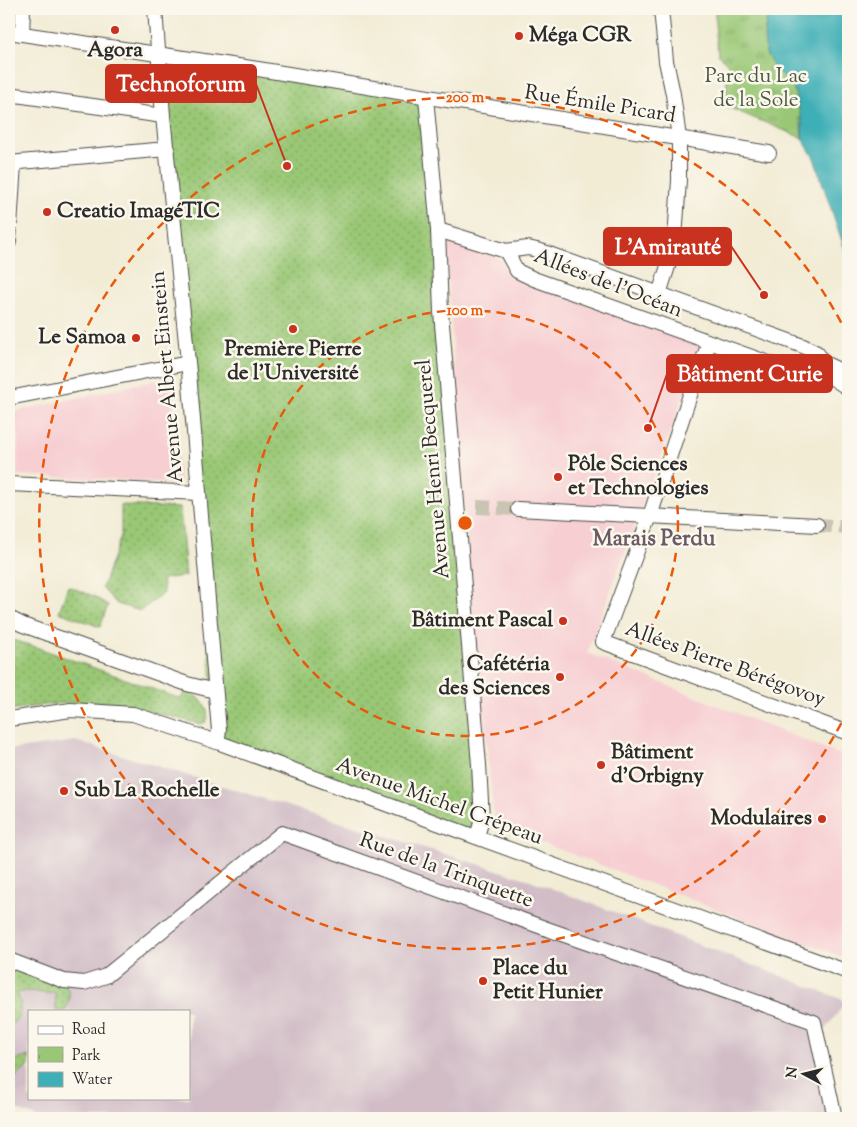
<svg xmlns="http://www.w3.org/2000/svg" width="857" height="1127" viewBox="0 0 857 1127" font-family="'Sorts Mill Goudy',serif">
<defs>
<pattern id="grass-dots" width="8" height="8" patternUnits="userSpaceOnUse" patternTransform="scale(1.25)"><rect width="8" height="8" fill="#99c775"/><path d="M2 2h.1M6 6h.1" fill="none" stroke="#7da260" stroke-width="1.8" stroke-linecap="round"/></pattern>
<pattern id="park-tufts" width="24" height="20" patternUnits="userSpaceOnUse" patternTransform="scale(1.25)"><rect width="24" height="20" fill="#99c775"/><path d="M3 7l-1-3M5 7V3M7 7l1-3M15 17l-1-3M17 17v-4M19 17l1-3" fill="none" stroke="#7da260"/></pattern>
</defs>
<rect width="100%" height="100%" fill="#fbf7ec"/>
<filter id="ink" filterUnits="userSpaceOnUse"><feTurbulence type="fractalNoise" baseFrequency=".02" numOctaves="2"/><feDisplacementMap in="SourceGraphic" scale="10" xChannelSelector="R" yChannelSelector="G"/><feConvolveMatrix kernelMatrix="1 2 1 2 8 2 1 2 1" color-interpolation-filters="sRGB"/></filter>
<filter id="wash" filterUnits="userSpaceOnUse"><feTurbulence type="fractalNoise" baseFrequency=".0096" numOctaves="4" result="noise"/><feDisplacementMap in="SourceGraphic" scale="20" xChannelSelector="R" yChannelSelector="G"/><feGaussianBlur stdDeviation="1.12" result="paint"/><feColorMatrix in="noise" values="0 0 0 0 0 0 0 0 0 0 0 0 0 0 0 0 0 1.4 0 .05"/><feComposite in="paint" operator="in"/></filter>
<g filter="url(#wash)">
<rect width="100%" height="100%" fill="#f2ecd5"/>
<!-- built -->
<g fill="#f7cfd3">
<path d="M445,240L501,259L508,276L702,347L587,653L848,758V959L495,825L472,606Z"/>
<path d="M170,377L180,483L17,475L18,432L13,412Z"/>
</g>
<!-- industrial -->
<path fill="#d2bdc7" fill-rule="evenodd" d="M75,741L530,880L846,1001L821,1036L829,1118H39L9,1107V750ZM29,1011H189V1098H29Z"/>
<!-- grass -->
<g fill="url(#grass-dots)" stroke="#627950">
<path d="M158,55L426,97L457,506L477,837L217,742Z"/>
<path d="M121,505L180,508L186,576L162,579L164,593L140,611L117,604L102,588L121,536Z"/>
<path d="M68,586L93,596L108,605L100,627L59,612Z"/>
<path d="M9,639L36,647L181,699L185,691C198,696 212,705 206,722L200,724C162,715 125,703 86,702C60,702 34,707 9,710Z"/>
<path d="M9,965L64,984C73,993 69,1001 65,1011H56L55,993C40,995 31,988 17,993C23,1007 22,1018 9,1026Z"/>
<path d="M29,1056V1066L9,1082V1063Z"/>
</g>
<!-- park -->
<path fill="url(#park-tufts)" stroke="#627950" d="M715,9H769L765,28V45L794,89L800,113L802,138L725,106L728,64L718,55L715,24Z"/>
<!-- water -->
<path fill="#3eafb6" stroke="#346d70" d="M768,9H848V259L814,158L802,138V121L794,89L790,83L774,68L766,53L764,37Z"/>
</g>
<g filter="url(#ink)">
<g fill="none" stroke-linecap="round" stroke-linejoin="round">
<!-- minor-tunnel -->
<g stroke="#cac5b3" stroke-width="14" stroke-dasharray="14 7" stroke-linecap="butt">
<path d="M477,507L518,509"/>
<path d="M817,525L848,527"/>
</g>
<!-- minor casing -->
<g stroke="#494844" stroke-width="16">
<g id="minor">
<path d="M155,9L163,116L189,372L219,731L217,742"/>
<path d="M9,32L258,69L769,153"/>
<path d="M22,34L23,9"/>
<path d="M9,94L163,116"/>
<path d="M426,97L438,230L441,312L479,765L482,819L477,837"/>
<path d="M9,163L167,149"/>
<path d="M438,230L506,251"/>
<path d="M9,242L14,163"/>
<path d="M528,248L541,251L803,346L817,353L824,363L817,377L802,375L534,279L517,271L506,251Z"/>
<path d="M659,294L670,260L675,239L679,180V138L673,94L666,61L661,9"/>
<path d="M709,343L691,392L650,516L603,642L848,733"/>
<path d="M824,363L839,370L848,379"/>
<path d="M819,372L834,379L848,388"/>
<path d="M9,398L188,363"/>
<path d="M9,484L199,493"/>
<path d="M518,509L817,525"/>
<path d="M9,618L23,625L187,684L215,691"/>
<path d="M9,719L71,710L133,714L217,742L462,832L848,972"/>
<path d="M9,960L64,981L84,983L106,976L282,833L550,930L814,1022L835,1118"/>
</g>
</g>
<!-- minor -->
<use href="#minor" stroke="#fff" stroke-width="14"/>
</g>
</g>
<!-- distance rings -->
<g fill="none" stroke="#e8590c" stroke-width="2.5" stroke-dasharray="9 6">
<circle cx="465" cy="523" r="213"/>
<path d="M848 710A426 426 0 1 1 848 336"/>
</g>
<!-- markers -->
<g fill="#c8321e" stroke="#fbf7ec" stroke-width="2">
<circle cx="115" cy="30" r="5"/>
<circle cx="519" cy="36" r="5"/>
<circle cx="47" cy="212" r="5"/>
<circle cx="293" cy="329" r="5"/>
<circle cx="136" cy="338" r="5"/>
<circle cx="558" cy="477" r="5"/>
<circle cx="563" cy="621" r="5"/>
<circle cx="560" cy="677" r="5"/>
<circle cx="601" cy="765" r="5"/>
<circle cx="64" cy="791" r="5"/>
<circle cx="822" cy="819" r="5"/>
<circle cx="483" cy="981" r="5"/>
</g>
<g text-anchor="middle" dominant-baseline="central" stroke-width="5" stroke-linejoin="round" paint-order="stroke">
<!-- poi labels -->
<g font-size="21" font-weight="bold" fill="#2b2b2b" stroke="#fbf7ec" text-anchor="start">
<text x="529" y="36">Méga CGR</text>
<text x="115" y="51" text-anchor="middle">Agora</text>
<text x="57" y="212">Creatio ImagéTIC</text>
<text x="126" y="338" text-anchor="end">Le Samoa</text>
<text x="293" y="350" text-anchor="middle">Première Pierre<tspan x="293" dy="24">de l'Université</tspan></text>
<text x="568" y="465">Pôle Sciences<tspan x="568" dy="24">et Technologies</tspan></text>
<text x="553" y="621" text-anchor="end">Bâtiment Pascal</text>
<text x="550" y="665" text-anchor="end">Cafétéria<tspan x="550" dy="24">des Sciences</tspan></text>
<text x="611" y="753">Bâtiment<tspan x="611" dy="24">d’Orbigny</tspan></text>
<text x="74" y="791">Sub La Rochelle</text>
<text x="812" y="819" text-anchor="end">Modulaires</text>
<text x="493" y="969">Place du<tspan x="493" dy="24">Petit Hunier</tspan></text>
</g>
<!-- park labels -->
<g font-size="21" fill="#4c5a41" stroke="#fbf7ec">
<text x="756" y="77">Parc du Lac<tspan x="756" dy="24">de la Sole</tspan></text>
</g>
<!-- street labels -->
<g font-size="21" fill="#2b2b2b" stroke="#fbf7ec">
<text transform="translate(600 105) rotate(9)">Rue Émile Picard</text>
<text transform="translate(608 284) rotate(21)">Allées de l'Océan</text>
<text transform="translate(168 377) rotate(-95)">Avenue Albert Einstein</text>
<text transform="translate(434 469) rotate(-95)">Avenue Henri Becquerel</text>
<text transform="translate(725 665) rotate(20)">Allées Pierre Bérégovoy</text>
<text transform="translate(439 802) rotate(20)">Avenue Michel Crépeau</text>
<text transform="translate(446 871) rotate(20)">Rue de la Trinquette</text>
</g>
<!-- neighbourhood labels -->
<g font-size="22" font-weight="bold" fill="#6a5a65" stroke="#fbf7ec">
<text x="654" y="540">Marais Perdu</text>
</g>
</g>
<circle cx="465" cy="523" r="8" fill="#e8590c" stroke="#fbf7ec" stroke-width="2.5"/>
<g font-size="15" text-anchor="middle" font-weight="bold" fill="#e8590c" stroke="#fbf7ec" stroke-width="5" stroke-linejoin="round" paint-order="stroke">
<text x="465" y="102">200 m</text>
<text x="465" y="315">100 m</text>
</g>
<!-- callouts -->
<path fill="none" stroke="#c8321e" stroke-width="2" d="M287 166L256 84M764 295L731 246M648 428L667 374"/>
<g fill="#c8321e" stroke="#fbf7ec" stroke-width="2">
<circle cx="287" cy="166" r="5"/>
<circle cx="764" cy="295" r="5"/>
<circle cx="648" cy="428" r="5"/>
</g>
<g fill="#c8321e" stroke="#c8321e" stroke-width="2">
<rect x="106" y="65" width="150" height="37" rx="5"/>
<rect x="604" y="228" width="127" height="37" rx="5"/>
<rect x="667" y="355" width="165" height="37" rx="5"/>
</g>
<g font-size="22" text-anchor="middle" font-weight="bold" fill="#fff">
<text x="181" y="91">Technoforum</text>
<text x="668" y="254">L'Amirauté</text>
<text x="750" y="381">Bâtiment Curie</text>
</g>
<!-- margin -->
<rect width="857" height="1127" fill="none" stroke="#fbf7ec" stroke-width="30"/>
<!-- legend -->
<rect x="28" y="1010" width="162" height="90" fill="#fbf7ec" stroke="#a8a59f"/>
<rect x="38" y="1026" width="25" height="8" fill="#ffffff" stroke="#a8a59f"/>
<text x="72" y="1034" font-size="15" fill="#2b2b2b">Road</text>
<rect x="38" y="1047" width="25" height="15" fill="url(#park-tufts)" stroke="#a8a59f"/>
<text x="72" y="1060" font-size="15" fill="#2b2b2b">Park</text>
<rect x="38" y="1072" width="25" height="15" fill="#3eafb6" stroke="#a8a59f"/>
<text x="72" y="1084" font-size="15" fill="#2b2b2b">Water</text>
<!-- north arrow -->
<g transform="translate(804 1074) rotate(277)" stroke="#fbf7ec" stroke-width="4" paint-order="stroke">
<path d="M0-4L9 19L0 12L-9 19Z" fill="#2b2b2b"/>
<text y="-8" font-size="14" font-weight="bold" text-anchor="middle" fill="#2b2b2b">N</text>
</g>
</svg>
